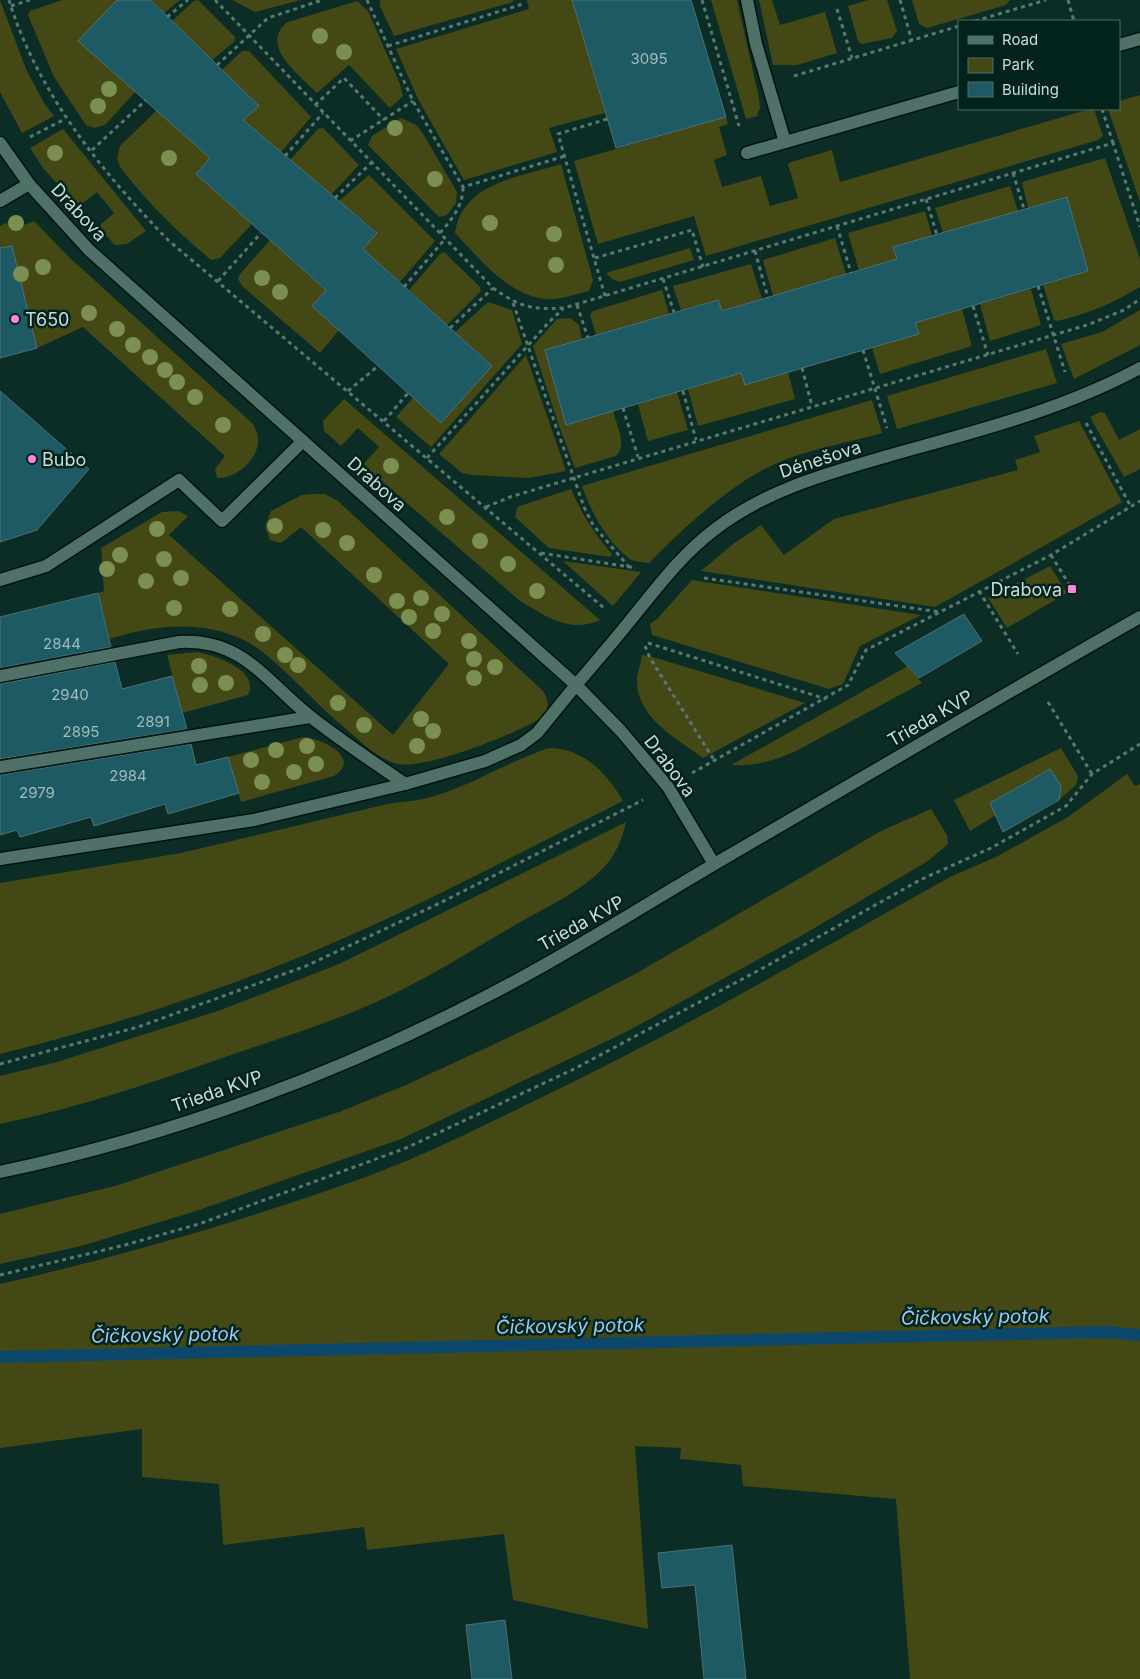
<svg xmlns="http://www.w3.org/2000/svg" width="1140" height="1679" viewBox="0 0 1140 1679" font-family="Inter,sans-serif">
<rect width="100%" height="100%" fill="#0b2d26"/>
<!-- green -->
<g fill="#444814">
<path d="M0,0L26,69L44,103L54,116L22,133L0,92Z"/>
<path d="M62,0H117L79,41L136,91L105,125L94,128L86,125L54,77L28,15L30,11Z"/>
<path d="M150,0H180L164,13Z"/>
<path d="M198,0L235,37L234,42L212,60L172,21L194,1Z"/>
<path d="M232,0H301L255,12Z"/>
<path d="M380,0H513V2L394,36L380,6Z"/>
<path d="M527,0H586L573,4L605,113L549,128L557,152L464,180L418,99L396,49L529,9Z"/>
<path d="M711,0H737L759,98L760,108L757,116L746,119Z"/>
<path d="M759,0H772L780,25L825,12L837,53L797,65H773Z"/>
<path d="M868,0H887L897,31L892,38L861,44L858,41L848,6Z"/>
<path d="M912,0H1010L1006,5L927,28L919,24Z"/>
<path d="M357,1L368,11L400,84L403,96L390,108L349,65L317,93C301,76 257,44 288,22Z"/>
<path d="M242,51H249L311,117L281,152L243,120L258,106L222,70Z"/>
<path d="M1140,95V202L1108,109H1119V101Z"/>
<path d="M1090,109H1094L1103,136L1098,140L706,256L694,216L598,244L574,161L726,117L728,124L719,127L727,155L714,160L722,187L761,176L770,206L798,198L788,164L791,162L832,150L840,182Z"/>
<path d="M157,110L210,158L252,224L220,258L211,260C174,229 150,205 120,167L117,158L120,146Z"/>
<path d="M401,118L416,125L422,132L457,192L456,203L447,215L439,217L368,145L372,136Z"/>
<path d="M323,128L359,165L331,195L290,160L318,129Z"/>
<path d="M63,129L146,231L127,244L115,245L98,227L114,213L97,192L78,207L43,168L30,148Z"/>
<path d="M1105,158L1140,259V287C1114,303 1087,314 1057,321L1054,320L1043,285L1088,271L1067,197L1028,208L1022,182Z"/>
<path d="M561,164L593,280L589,291C578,293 566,298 555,299C513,302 481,260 455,233C462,182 521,177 561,164Z"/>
<path d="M369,175L435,241L400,282L363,249L377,232L339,201Z"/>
<path d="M1010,186L1018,211L943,233L935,208Z"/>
<path d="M925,211L932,236L893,248L897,259L859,271L848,233Z"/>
<path d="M34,221L70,258L253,424C256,430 259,436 258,442C257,461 235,479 217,478L215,469L225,456L83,327L37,348L21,285L0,290V226L5,223L19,227Z"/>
<path d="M835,238L846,274L773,296L763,260Z"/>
<path d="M270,240L326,290L312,306L339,330L320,353L242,286L238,279L240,274Z"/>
<path d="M690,248L694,260L620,282L612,279L606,273Z"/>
<path d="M444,252L480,287L481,291L447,325L409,290L440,254Z"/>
<path d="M751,264L762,299L722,311L718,300L681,310L673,286Z"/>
<path d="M1031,289L1041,325L990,341L980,304Z"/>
<path d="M662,290L669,314L596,335L590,315L593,311Z"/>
<path d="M488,302L512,310L522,344L431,447L396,417L413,398L441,422L492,366L455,332Z"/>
<path d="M962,309L972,346L880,374L872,348L918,334L915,323Z"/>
<path d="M1140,310V345L1074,379L1061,344L1102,332Z"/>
<path d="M570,318L579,325L582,340L545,351L566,425L613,411C616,424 628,446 616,456L575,468L559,426L533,346L557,319Z"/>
<path d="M1046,349L1057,383L897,429L887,396Z"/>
<path d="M526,355L566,471L529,478L472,475L462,473L439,454Z"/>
<path d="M788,372L795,399L698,426L688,389L741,373L745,385Z"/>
<path d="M677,392L688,430L648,441L638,404Z"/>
<path d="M344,399L600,620C571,634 545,616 520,601L363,465L379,447L358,428L341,446L324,431L323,421Z"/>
<path d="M872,400L882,433C847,443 808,449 775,464C733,482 681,530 649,563C644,562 634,562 630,559C607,542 591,512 582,486Z"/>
<path d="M1100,412L1105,413L1119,440L1140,429V469L1124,477L1090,417Z"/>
<path d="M1079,421L1122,502L935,607L701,571L733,544L761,525L784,555L834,519L1018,470L1015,460L1040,452L1034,436Z"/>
<path d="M571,489C582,514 594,534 612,554L610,557L549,548L515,517L517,508L520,506Z"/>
<path d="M314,494H325L338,501L542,690C549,700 550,706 543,717C520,732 420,773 394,763C375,757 360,741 345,728C317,705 293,677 265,654C223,618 159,622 110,639L98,593L104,591L101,548L162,512L178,511L188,516L169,535L393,735L449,664L301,527L281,543L270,540L265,527L271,511L302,495Z"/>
<path d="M563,561L641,572L613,606Z"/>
<path d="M1050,566L1067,593L1007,628L988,598Z"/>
<path d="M692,580L921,615L860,646L843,684L829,689L652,635L650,624L657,619Z"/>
<path d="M197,652C216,656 260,670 248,695L182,713L167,655Z"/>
<path d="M642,655L656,658L805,703L703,758C676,738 635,717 637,678C638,671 641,663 642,655Z"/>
<path d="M908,666L922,683L796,751C776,760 754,767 731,765Z"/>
<path d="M303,737C321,738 363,758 334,776L241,802L228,757Z"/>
<path d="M549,748C583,748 607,773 623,801C530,847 439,897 344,938C234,987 117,1025 0,1054V883L181,853L392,803C403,802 413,801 423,799C467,789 506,762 549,748Z"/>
<path d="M1061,748L1078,776L1076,785L1059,800L1055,776L1042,773L991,803L996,815L970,831L954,800Z"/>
<path d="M1127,774L1135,786L1140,784V1679H910L896,1499L743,1486L741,1465L680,1459L681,1448L635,1446L648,1629L513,1600L504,1534L367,1550L364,1527L223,1545L219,1484L142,1477V1429L0,1448V1284C126,1255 250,1219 371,1175C425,1155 477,1129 528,1104C673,1035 812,954 952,876L996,857L1068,817Z"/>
<path d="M931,809L947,835L948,844L928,861L799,937L626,1032L401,1139L193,1212L81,1246L0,1264V1214L115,1186L339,1112L406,1085L548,1019L637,973L881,831Z"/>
<path d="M626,822C623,836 618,849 610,860C589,889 540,910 510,928C469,952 428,978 385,998C333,1022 278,1039 225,1057C151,1083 77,1108 0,1124V1076L57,1062L221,1010L339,964Z"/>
</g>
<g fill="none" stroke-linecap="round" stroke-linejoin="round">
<!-- stream -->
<path stroke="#0c486b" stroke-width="12" d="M0,1357L1106,1332L1140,1335"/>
</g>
<!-- building -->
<g fill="#1e5a64" stroke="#4d7077">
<path d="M117,0H150L164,13L259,106L243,120L377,233L363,249L492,366L441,423L312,306L326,290L196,174L210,158L78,41Z"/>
<path d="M572,0H691L726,117L616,148Z"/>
<path d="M1067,197L1088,271L915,323L919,334L850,354L745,385L741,373L566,425L545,350L718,300L722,311L897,259L893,247Z"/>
<path d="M12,246L37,348L0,358V248Z"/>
<path d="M0,391L89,469L37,530L0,542Z"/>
<path d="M98,593L111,647L0,668V617Z"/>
<path d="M964,614L982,641L919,678L895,653Z"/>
<path d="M115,662L122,689L172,676L187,729L0,759V684Z"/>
<path d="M191,744L196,765L228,757L239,793L168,814L165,804L94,826L91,817L20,837L17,830L0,835V775Z"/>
<path d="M1050,769L1061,786L1059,800L1003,832L990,803Z"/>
<path d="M732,1545L746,1679H704L695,1585L662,1588L658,1553Z"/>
<path d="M505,1620L512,1679H472L466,1625Z"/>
</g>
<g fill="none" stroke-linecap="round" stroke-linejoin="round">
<!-- lane casing -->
<g stroke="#00140f" stroke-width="15">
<g id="lane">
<path d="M747,0L756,44L785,142"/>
<path d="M0,201L29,184"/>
<path d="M0,580L46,566L179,480L222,521L303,441"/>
<path d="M0,676L179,642C243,638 266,682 311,717C341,741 374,762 405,784"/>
<path d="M0,767L310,717"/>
<path d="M0,859L254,820L405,784L485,761L521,745L537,733L576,685"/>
</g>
</g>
<!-- street casing -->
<g stroke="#00140f" stroke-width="15">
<g id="street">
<path d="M1119,45L1140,39"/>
<path d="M0,143L29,184L89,250L576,685L621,731L668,787L714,864"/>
<path d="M747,153L959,92"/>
<path d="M576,685C594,664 612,643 629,622C656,589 680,556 714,530C768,488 833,472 898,453C981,430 1064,409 1140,368"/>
</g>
</g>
<!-- secondary casing -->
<g stroke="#00140f" stroke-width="15">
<path id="secondary" d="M0,1172C166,1137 330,1077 481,999C566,956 647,903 730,855C867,775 1003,695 1140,617"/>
</g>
<!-- path -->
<g stroke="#5b7771" stroke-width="3" stroke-dasharray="4 4" stroke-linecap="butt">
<path d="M9,0C37,92 102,172 168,240L604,608"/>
<path d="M215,0L493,288C520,307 531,310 564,308L1113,143L1140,227"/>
<path d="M367,0L413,101L463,187L565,156"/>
<path d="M702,0L739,126"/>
<path d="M900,0L912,41"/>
<path d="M1068,0L1074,21"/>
<path d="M11,6L30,0"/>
<path d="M837,9L852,58"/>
<path d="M167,17L188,0"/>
<path d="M975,21L1046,0"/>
<path d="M388,46L520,5L518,0"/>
<path d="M217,65L268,18L322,0"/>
<path d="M794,76L959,26"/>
<path d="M315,105L344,78L384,120"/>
<path d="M1102,109L1113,143"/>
<path d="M30,137L65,119"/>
<path d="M350,141L413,101"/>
<path d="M92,150L146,100"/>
<path d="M285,156L323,113"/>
<path d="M1013,173L1024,209"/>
<path d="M335,198L371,163"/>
<path d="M926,199L937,235"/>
<path d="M837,226L851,273"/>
<path d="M440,233C452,219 463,206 463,187"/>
<path d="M755,251L768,298"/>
<path d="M595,258L692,230L703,267"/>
<path d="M663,279L674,312"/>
<path d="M218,281L261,233"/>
<path d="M1038,286L1065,372"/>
<path d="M404,287L445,239"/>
<path d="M605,296L558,134L607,119"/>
<path d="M513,303L584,507L593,525L629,567"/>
<path d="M577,305L588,338"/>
<path d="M973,306L988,355"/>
<path d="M450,328L493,288"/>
<path d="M863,350L887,428"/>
<path d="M802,368L812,406"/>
<path d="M348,391L378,366"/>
<path d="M683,391L696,440"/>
<path d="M623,408L638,457"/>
<path d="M384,421L408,393"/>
<path d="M1086,423L1131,507"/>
<path d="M427,458L549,322L563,309"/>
<path d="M486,507L510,497L1087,325L1124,310L1140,299"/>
<path d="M541,553L636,568"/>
<path d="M1051,555L1072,589"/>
<path d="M704,578L940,612"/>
<path d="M979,591L1018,654"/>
<path d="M648,643L826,699"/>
<path d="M645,646L650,658L714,760"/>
<path d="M1048,702L1092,774"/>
<path d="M692,773L848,685L866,650L1051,555L1140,501"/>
<path d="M0,1064L138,1027L306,966L440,903L643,800"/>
<path d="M0,1275L125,1245L199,1224L406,1148L574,1069L763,968L920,880L991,848L1066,806L1092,774L1140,744"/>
</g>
<!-- lane -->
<use href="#lane" stroke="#4f7168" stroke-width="12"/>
<!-- street -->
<use href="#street" stroke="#4f7168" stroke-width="12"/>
<!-- secondary -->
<use href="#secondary" stroke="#4f7168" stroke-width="12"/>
</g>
<!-- trees -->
<g fill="#7a8f50">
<circle cx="320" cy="36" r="8"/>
<circle cx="344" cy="52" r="8"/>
<circle cx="109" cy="89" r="8"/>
<circle cx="98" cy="106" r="8"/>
<circle cx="395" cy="128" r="8"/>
<circle cx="55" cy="153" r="8"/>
<circle cx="169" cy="158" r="8"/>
<circle cx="435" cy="179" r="8"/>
<circle cx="16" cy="223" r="8"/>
<circle cx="490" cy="223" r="8"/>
<circle cx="554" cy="234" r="8"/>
<circle cx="556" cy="265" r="8"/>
<circle cx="43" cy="267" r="8"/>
<circle cx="21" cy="274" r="8"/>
<circle cx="262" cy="278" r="8"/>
<circle cx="280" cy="292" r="8"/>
<circle cx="89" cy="313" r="8"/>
<circle cx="46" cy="319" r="8"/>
<circle cx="117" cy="329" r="8"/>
<circle cx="133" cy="345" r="8"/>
<circle cx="150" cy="357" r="8"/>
<circle cx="165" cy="370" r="8"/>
<circle cx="177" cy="382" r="8"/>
<circle cx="195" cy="397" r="8"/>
<circle cx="223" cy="425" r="8"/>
<circle cx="391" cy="466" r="8"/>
<circle cx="447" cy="517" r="8"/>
<circle cx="275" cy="526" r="8"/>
<circle cx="157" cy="529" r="8"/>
<circle cx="323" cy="530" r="8"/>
<circle cx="480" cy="541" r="8"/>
<circle cx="347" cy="543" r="8"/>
<circle cx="120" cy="555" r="8"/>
<circle cx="164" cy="559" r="8"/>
<circle cx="508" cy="564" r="8"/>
<circle cx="107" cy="569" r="8"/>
<circle cx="374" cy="575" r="8"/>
<circle cx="181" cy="578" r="8"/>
<circle cx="146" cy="581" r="8"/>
<circle cx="537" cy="591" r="8"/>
<circle cx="421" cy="598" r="8"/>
<circle cx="397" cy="601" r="8"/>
<circle cx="174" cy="608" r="8"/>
<circle cx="230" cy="609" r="8"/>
<circle cx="442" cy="614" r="8"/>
<circle cx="409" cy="617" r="8"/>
<circle cx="433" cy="631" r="8"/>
<circle cx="263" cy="634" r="8"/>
<circle cx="469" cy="641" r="8"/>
<circle cx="285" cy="655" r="8"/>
<circle cx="474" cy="659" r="8"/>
<circle cx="298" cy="665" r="8"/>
<circle cx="199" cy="666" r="8"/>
<circle cx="495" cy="667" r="8"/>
<circle cx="474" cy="678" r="8"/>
<circle cx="226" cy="683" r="8"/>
<circle cx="200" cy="685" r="8"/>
<circle cx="338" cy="703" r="8"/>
<circle cx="421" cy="719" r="8"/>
<circle cx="364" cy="725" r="8"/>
<circle cx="433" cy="731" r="8"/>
<circle cx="307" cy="746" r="8"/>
<circle cx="417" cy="746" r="8"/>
<circle cx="276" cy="750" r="8"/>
<circle cx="251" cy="760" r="8"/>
<circle cx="316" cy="764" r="8"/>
<circle cx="294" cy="772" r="8"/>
<circle cx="262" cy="782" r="8"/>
</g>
<!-- markers -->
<g fill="#fe85e0" stroke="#01231c" stroke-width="2">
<circle cx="15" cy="319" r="5"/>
<circle cx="32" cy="459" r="5"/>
<rect x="1067" y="584" width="10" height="10" rx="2.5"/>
</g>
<g text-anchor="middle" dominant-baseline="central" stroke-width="5" stroke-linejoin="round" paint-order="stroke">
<!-- number labels -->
<g font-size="15" fill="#a0bcbb">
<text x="649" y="58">3095</text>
<text x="62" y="643">2844</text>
<text x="70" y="694">2940</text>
<text x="153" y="721">2891</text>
<text x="81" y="731">2895</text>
<text x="128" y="775">2984</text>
<text x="37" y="792">2979</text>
</g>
<!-- street labels -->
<g font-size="18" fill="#cbddd8" stroke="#01231c">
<text transform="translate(79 212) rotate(47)">Drabova</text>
<text transform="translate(820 459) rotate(-18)">Dénešova</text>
<text transform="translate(377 484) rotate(42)">Drabova</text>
<text transform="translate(930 718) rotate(-30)">Trieda KVP</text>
<text transform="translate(670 766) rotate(53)">Drabova</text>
<text transform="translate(581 923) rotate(-29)">Trieda KVP</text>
<text transform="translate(217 1091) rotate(-19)">Trieda KVP</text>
</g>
<!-- poi labels -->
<g font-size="18" fill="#cbddd8" stroke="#01231c" text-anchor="start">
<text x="25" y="319">T650</text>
<text x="42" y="459">Bubo</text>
<text x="1062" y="589" text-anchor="end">Drabova</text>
</g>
<!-- water labels -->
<g font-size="19" font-style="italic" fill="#98cef7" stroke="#01231c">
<text transform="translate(975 1317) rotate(-1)">Čičkovský potok</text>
<text transform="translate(570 1326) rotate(-1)">Čičkovský potok</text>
<text transform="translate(165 1335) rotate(-1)">Čičkovský potok</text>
</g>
</g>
<!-- legend -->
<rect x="958" y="20" width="162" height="90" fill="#01231c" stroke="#526d67"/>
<rect x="968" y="36" width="25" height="8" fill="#4f7168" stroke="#526d67"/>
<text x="1002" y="45" font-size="15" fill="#cbddd8">Road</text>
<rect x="968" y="58" width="25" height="15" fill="#444814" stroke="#526d67"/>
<text x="1002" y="70" font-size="15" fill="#cbddd8">Park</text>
<rect x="968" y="82" width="25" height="15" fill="#1e5a64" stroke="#526d67"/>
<text x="1002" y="95" font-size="15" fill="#cbddd8">Building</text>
</svg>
